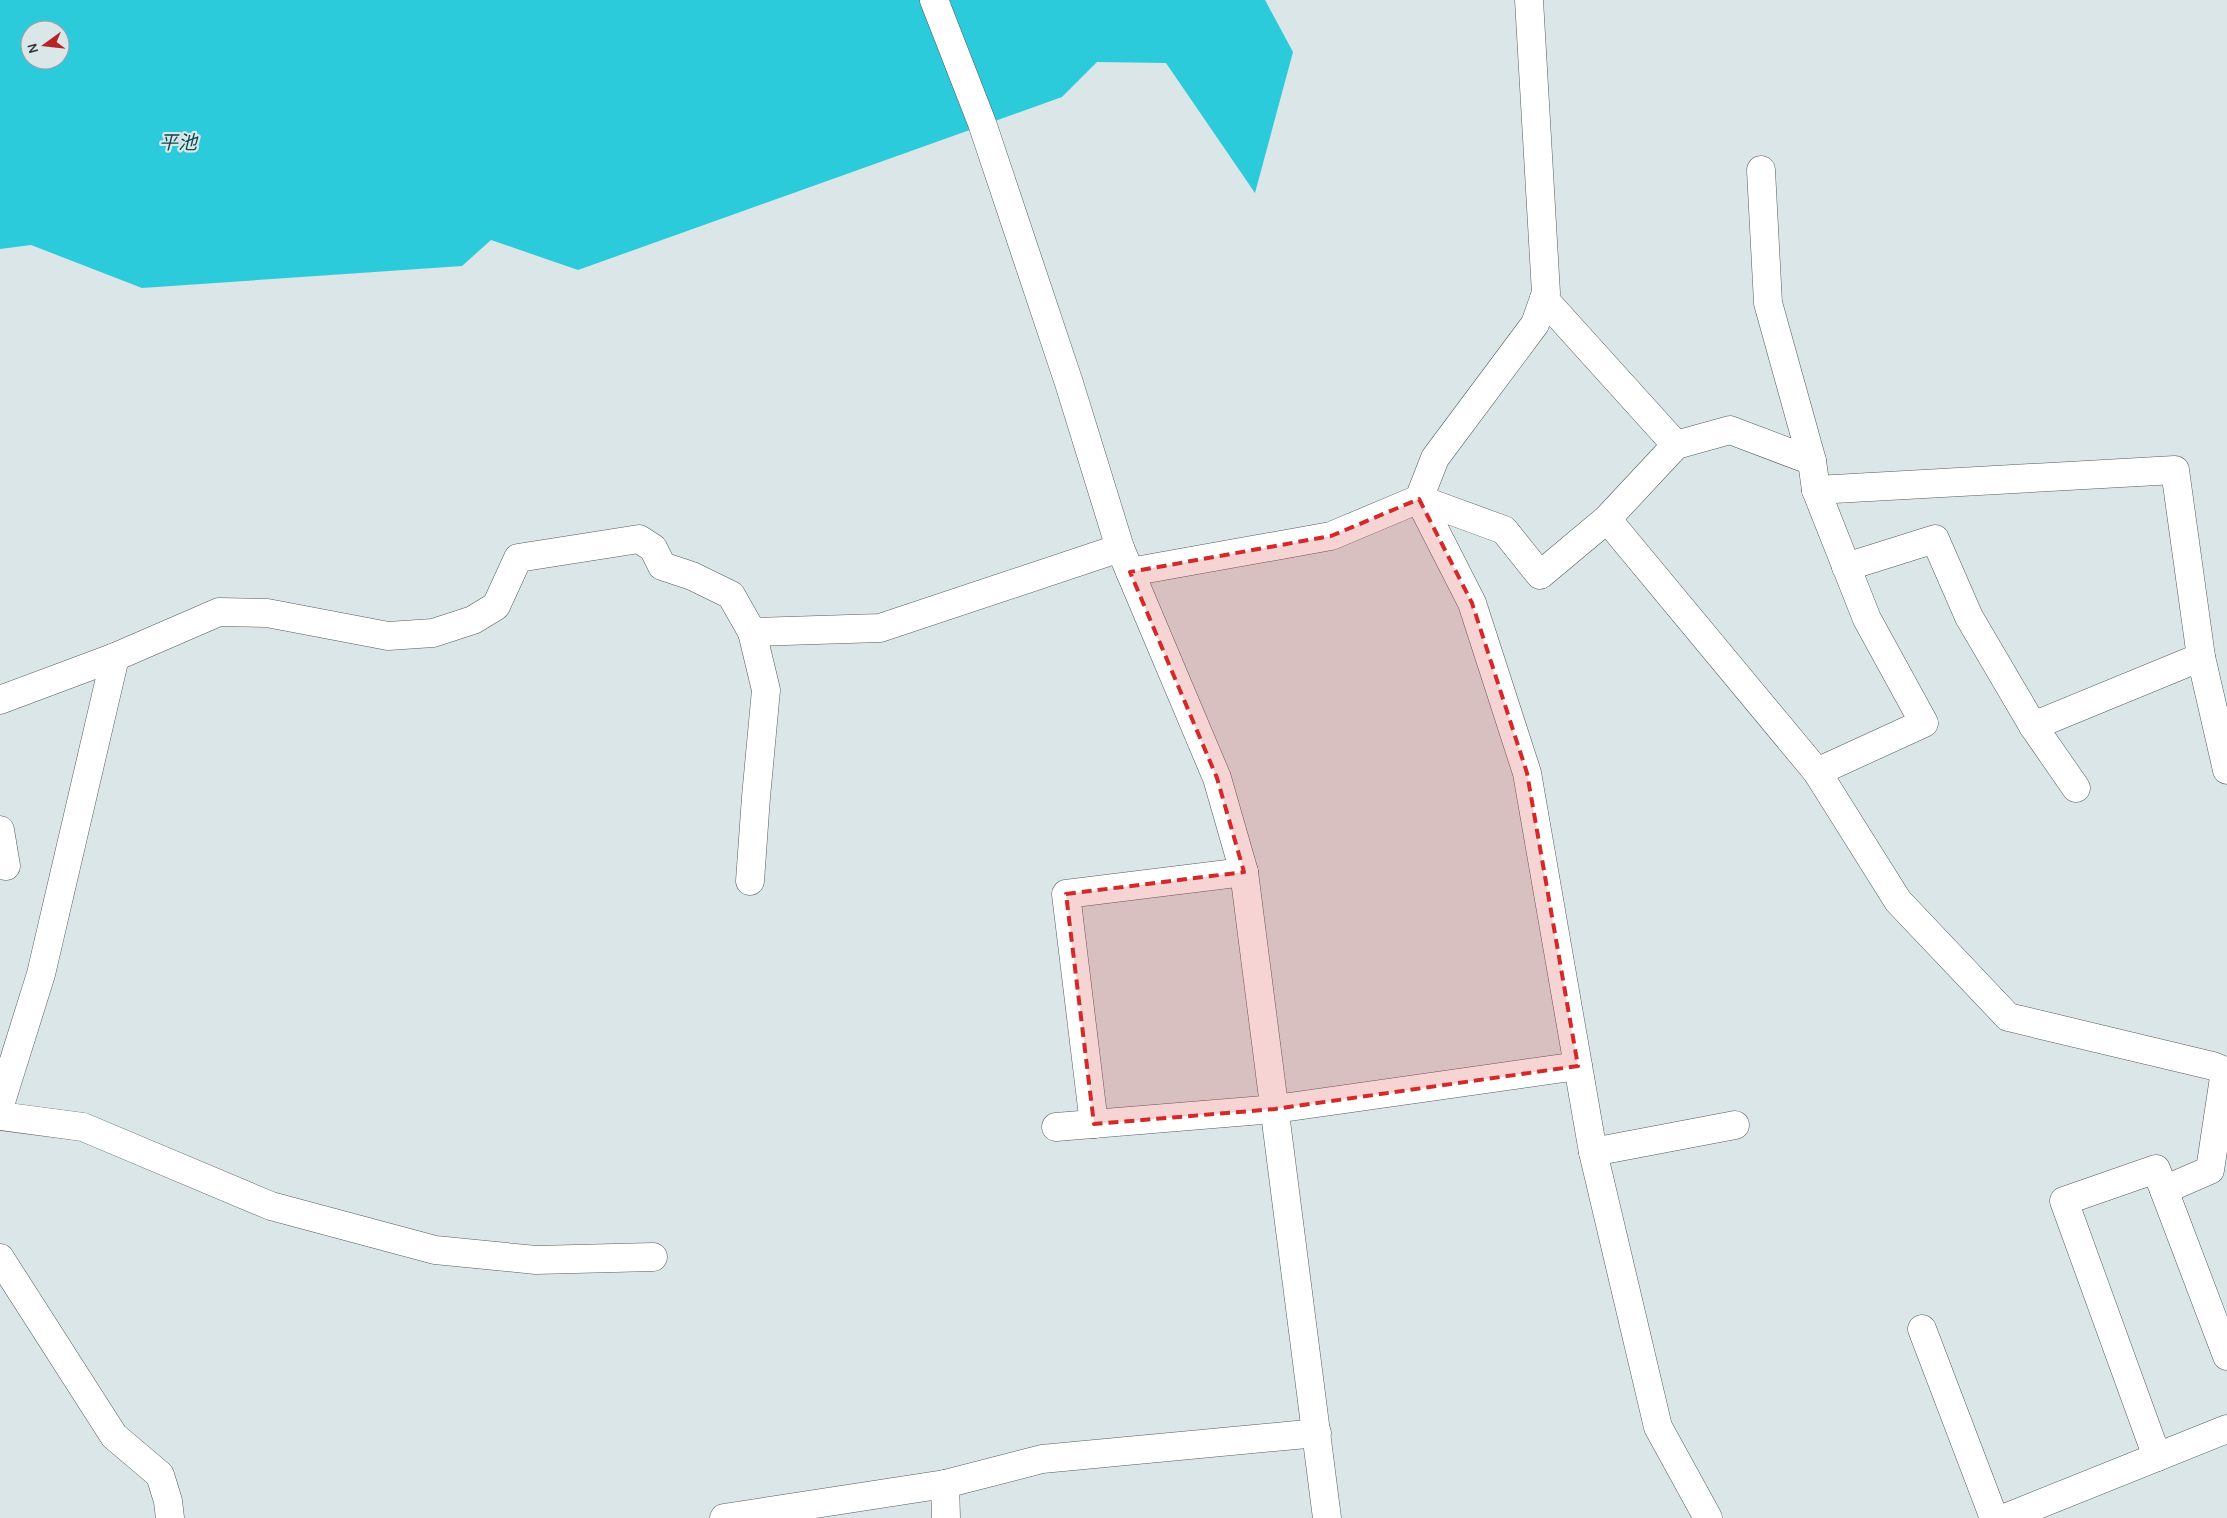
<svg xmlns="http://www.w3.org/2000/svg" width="2227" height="1518" viewBox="0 0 2227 1518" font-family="Karla,'Noto Sans JP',sans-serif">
<rect width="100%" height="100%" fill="#dae6e7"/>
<!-- water -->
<path fill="#2ccbdc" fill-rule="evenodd" d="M0,0H1265L1293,52L1255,193L1166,63L1097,62L1062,97L578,270L491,240L462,266L142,288L31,245L0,249ZM30,30H60V60H30Z"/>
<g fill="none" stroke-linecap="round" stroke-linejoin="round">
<!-- minor casing -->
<g stroke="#535d5e" stroke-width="29">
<g id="minor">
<path d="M934,0L982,123L1069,383L1120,548L1217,778L1244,872L1327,1518"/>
<path d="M1761,170L1768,303L1812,461L1816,490L1867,619L1924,723L1817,772"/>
<path d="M1544,299L1676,445"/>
<path d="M1816,490L2175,470L2201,657L2227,770"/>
<path d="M1419,499L1472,603L1527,773L1593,1152L1658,1427L1708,1518"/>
<path d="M1419,499L1504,530L1540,575L1607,519L1676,445L1730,430L1812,461"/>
<path d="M1607,519L1817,772L1898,901L2008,1017L2213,1066L2227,1072"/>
<path d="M1846,567L1935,539L1969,617L2033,726L2076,788"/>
<path d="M1130,572L1331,536L1419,499L1435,458L1535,324L1546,293L1529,0"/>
<path d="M0,700L115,657L219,612L267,613L388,636L433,633L473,620L496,606L518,558L639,539L653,548L662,566L692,576L731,595L752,632L880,628L1120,548"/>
<path d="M2033,726L2201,657"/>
<path d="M0,830L6,866"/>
<path d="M750,881L756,797L766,690L752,632"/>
<path d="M0,1105L41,974L115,657"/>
<path d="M0,1116L83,1127L271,1206L435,1250L536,1260L653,1257"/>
<path d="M1094,1124L1066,894L1244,872"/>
<path d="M1056,1127L1275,1109L1578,1066"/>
<path d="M1593,1152L1735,1125"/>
<path d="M2164,1190L2210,1170L2225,1071"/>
<path d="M0,1258L114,1436L160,1475L168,1501L170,1518"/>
<path d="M1922,1329L1994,1518"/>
<path d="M2157,1457L2064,1201L2156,1169L2227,1356"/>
<path d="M945,1484L946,1518"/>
<path d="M724,1518L945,1484L1042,1459L1317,1433"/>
<path d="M2005,1518L2227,1429"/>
</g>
</g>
<!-- minor -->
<use href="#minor" stroke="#fff" stroke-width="28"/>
</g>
<!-- marked area -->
<path fill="#d62828" fill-opacity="0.2" stroke="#d62828" stroke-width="4" stroke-dasharray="10 6" stroke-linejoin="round" d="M1419,499L1472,603L1527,773L1578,1066L1275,1109L1094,1124L1066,894L1244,872L1217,778L1130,572L1331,536Z"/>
<g text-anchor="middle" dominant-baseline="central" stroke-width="4.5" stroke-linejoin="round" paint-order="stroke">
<!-- water labels -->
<g font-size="19" font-style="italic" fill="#054a51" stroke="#dae6e7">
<text x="178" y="143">平池</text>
</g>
</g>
<!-- north arrow -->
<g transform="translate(45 45) rotate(255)"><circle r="24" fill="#dae6e7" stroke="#98a1a2"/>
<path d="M0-4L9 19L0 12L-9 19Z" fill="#b52525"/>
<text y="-8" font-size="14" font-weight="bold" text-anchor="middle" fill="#353a3a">N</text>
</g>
</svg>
